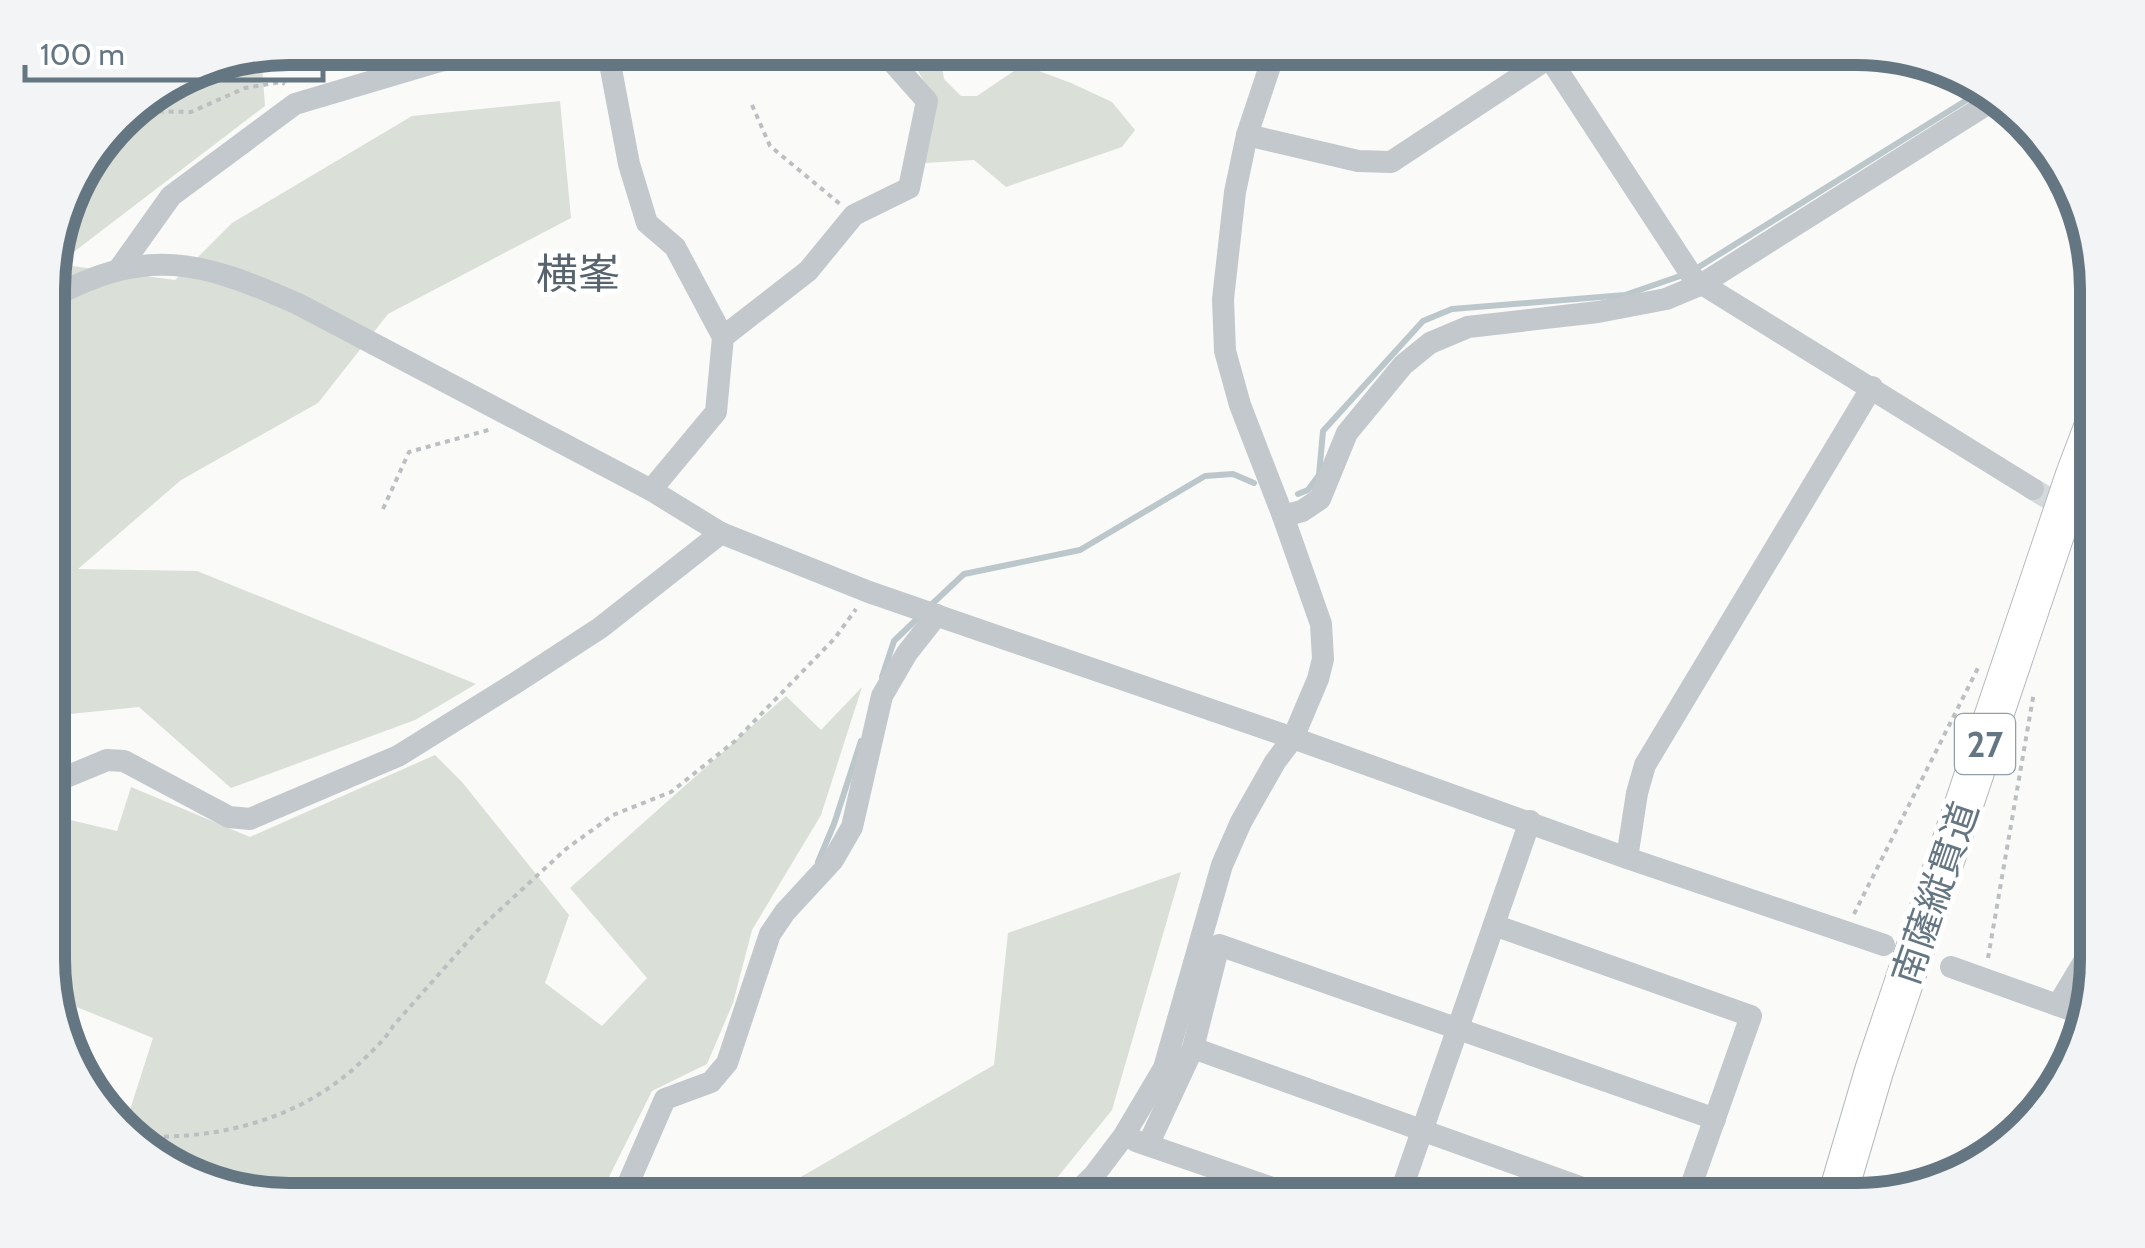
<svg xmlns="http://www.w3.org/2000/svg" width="2145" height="1248" viewBox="0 0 2145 1248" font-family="Cabin,'Noto Sans JP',sans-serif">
<rect width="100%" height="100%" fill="#fafaf8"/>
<!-- green -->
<g fill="#dadfd7">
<path d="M905,48H939L944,79L961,96H977L1023,65L1071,83L1112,102L1135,130L1122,147L1006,187L974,160L925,163V83Z"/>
<path d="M261,53L265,106L58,264L175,280L232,223L412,116L560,101L571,218L388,314L318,403L181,480L78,569L197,571L476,684L415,720L231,788L139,707L50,716L49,258L73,181L129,108L197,66Z"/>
<path d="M862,687L821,815L752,930L733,1003L707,1064L652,1091L605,1185L522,1200H288L168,1168L119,1122L128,1116L153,1038L52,997L50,990L49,815L117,831L131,787L250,837L435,755L462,782L569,915L545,983L602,1026L647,978L570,888L786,696L821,730Z"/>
<path d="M1181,872L1112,1110L1039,1200H761L994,1065L1008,933Z"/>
<path d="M1923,1174L1943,1178L1893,1193L1903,1176Z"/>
</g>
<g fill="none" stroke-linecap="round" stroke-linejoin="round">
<!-- stream -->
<g stroke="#bbc7cb" stroke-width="6">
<path d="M1694,270L1986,88"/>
<path d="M1298,494L1308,490L1319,475L1323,431L1423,321L1452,309L1625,295L1683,275"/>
<path d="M931,605L964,574L1080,550L1205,476L1233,474L1254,483"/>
<path d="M882,677L894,641L919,617"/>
<path d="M818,862L834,824L861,741"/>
</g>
<!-- minor-tunnel -->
<path stroke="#d5d9db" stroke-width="22" stroke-dasharray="22 11" stroke-linecap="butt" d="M2033,489L2094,526"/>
<!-- primary casing -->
<g stroke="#b5babe" stroke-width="40">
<path id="primary" d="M1836,1200L1874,1071L2075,475L2097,417"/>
</g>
<!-- path -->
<g stroke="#bbbfc2" stroke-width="4" stroke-dasharray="5 5" stroke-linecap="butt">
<path d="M752,105L770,146L840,204"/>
<path d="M129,108L140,111L191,112L245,88L281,82L285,84"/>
<path d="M383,509L409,452L492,429"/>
<path d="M1854,914L1978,668"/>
<path d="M1988,958L2034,692"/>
<path d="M134,1136C216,1141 301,1120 362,1061C373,1050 385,1040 393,1026L478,930L566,849L613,815L671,792L735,741L835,638L856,609"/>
</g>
<!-- minor -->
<g stroke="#c3c8cc" stroke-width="22">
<path d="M607,48L629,164L647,223L675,247L723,337L716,412L651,490"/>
<path d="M1543,48L1694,279L2033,489"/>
<path d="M1247,135L1358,161L1391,162L1564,48"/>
<path d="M119,269L171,196L295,104L440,61L514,48"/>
<path d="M49,299C148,245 201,261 298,304L651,490L721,533L869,592L1293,738L1627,858L1884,945"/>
<path d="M723,337L808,271L854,215L909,188L927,101L880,48"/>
<path d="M1283,516L1302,511L1320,499L1347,433L1403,365L1430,343L1468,327L1598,312L1666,299L1702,284L1997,98"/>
<path d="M2094,526L2097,528"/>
<path d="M49,784L107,760L124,761L229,817L250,819L398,756L517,682L600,628L721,533"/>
<path d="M1627,858L1637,793L1645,765L1872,387"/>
<path d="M1494,925L1751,1016L1686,1200"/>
<path d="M1951,967L2085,1015"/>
<path d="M2058,1005L2097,940"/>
<path d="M1193,1048L1616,1200"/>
<path d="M1136,1141L1307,1200"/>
<path d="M1148,1145L1193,1048L1219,945L1715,1119"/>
<path d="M621,1200L665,1099L711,1082L727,1063L770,934L785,912L833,860L852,827L882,696L907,653L937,615"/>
<path d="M1069,1200L1095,1174L1123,1137L1164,1068L1222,865L1241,822L1275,762L1293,738L1318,679L1323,659L1321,624L1283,516L1240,405L1225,351L1223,299L1235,192L1247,135L1276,48"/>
<path d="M1398,1200L1530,821"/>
</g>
<!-- primary -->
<use href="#primary" stroke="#fff" stroke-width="38"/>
</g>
<g text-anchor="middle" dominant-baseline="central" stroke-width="10" stroke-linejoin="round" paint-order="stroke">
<!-- shield labels -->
<rect fill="#fff" stroke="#939fa8" stroke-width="2.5" x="1955" y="714" width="60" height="60" rx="8"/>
<g font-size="35" font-weight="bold" fill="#657683">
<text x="1985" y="744">27</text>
</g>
<!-- street labels -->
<g font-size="38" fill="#657683" stroke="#fff">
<text transform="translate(1935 893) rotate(-71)">南薩縦貫道</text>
</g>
<!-- quarter labels -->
<g font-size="42" fill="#57646e" stroke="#fff">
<text x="578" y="274">横峯</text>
</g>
</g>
<!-- crop -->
<path d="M0 0H2145V1248H0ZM289 65H1856A224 224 0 0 1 2080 289V959A224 224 0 0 1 1856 1183H289A224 224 0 0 1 65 959V289A224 224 0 0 1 289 65Z" fill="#f3f4f5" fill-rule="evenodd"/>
<path fill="none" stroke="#657683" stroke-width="12" d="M289 65H1856A224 224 0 0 1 2080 289V959A224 224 0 0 1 1856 1183H289A224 224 0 0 1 65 959V289A224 224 0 0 1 289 65Z"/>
<!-- scale -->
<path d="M25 65v15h298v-15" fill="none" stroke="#657683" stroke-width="5"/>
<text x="40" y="65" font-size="30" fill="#657683" stroke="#ffffff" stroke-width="8" paint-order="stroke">100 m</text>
</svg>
